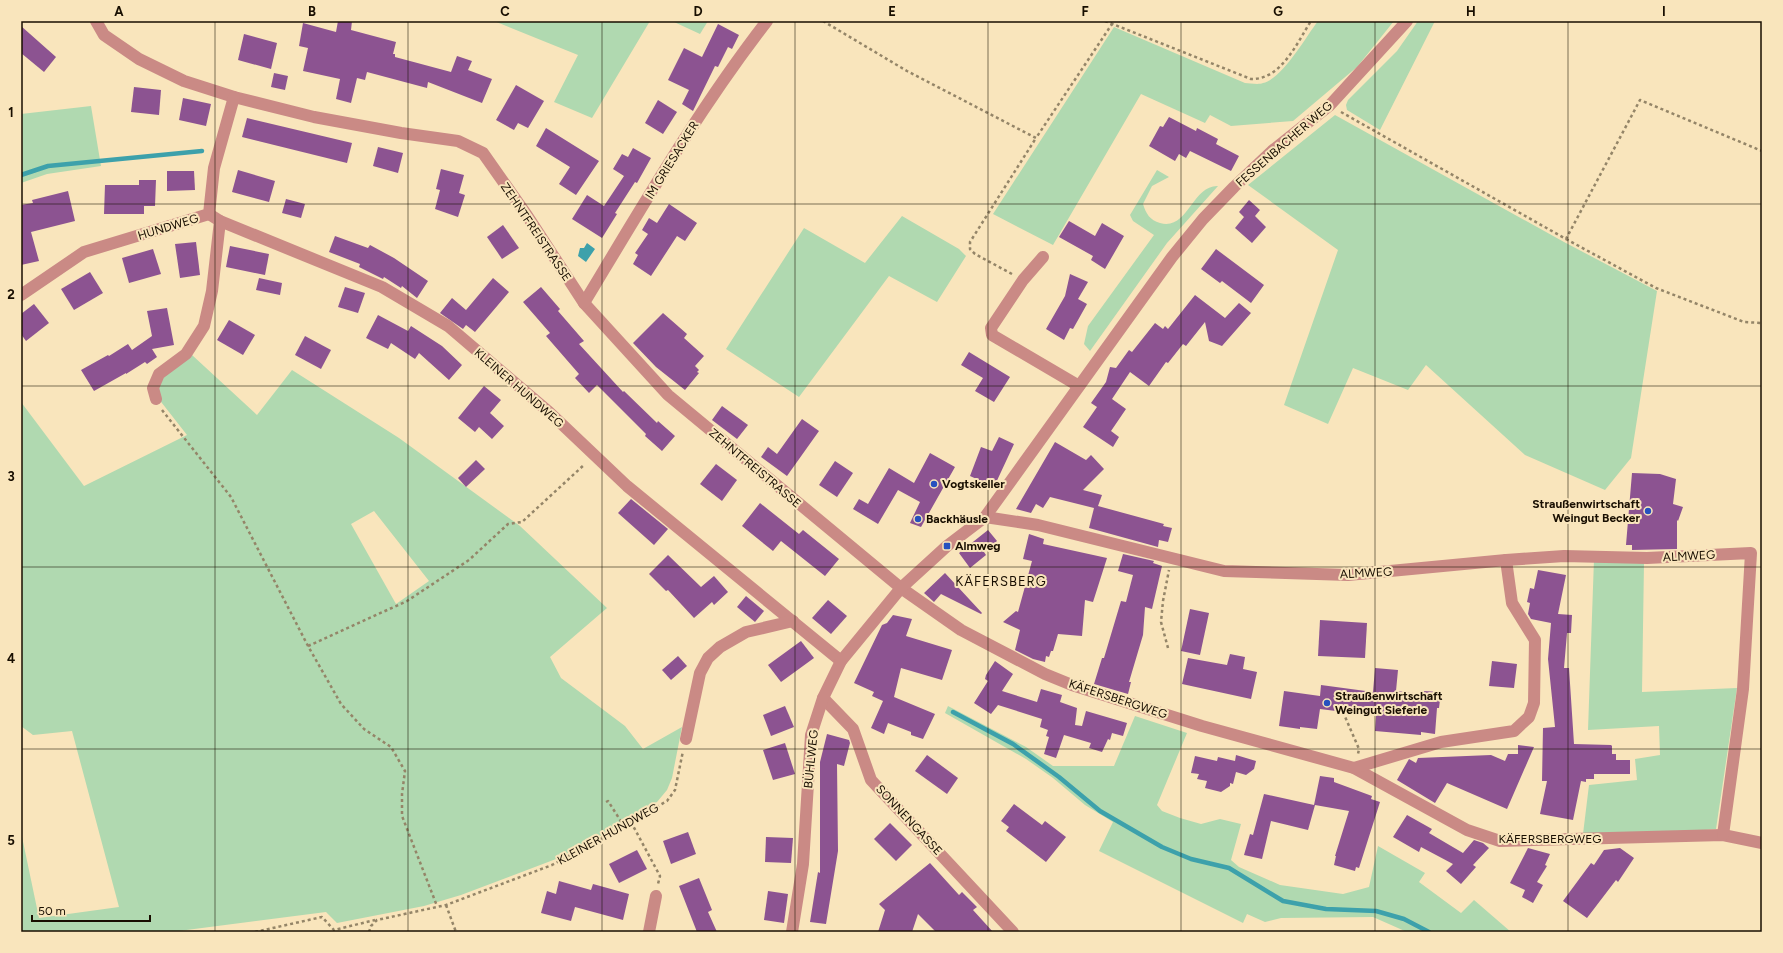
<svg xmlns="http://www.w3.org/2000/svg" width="1783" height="953" viewBox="0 0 1783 953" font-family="Figtree,sans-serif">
<rect width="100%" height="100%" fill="#f9e5bc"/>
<!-- green -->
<g fill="#b0d9b0" fill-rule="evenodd">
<path d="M494,21H650L592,118L554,102L578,55Z"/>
<path d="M672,21H708L700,34Z"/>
<path d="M1318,21H1394L1357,67L1293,121L1231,126L1210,115L1205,123L1141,94L1053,245L993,214L1114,27L1245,83C1250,83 1258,85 1263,83C1283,78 1305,38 1318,21Z"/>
<path d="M1418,21H1435L1380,130L1347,110L1346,105L1348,100L1397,51Z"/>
<path d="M91,106L101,166L47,174L21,183V114Z"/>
<path d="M1335,115L1564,242L1657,291L1631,458L1605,490L1525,455L1426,365L1408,390L1353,368L1328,424L1284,405L1338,250L1248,185Z"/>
<path d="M1157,170L1169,177L1152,186L1143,204C1146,214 1150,220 1160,223C1188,231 1192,185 1218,186L1167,243L1090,351L1084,344L1088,326L1154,235L1133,221L1130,215Z"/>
<path d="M902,216L959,249L966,256L937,302L889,276L799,397L726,349L804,228L865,263Z"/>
<path d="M192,355L257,415L292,370L399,438L520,526L607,608L550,657L561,678L625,726L643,749L682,727L672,778L667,790L657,802L590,842L556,859L461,895L424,906L337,923L326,912L171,932H21V832L39,918L119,907L72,731L33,735L21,726V402L84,486L187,435L158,398L160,378ZM374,511L429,581L396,604L351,524Z"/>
<path d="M1594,559L1644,563L1642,692L1737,688L1716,829L1660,834H1583L1589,785L1637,780L1635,759L1660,755L1659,726L1588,730Z"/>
<path d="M948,706L1026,747L1053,766H1114L1135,716L1187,733L1157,805L1162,811L1180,818L1201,824L1220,819L1241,824L1231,860L1239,867L1280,885L1343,894L1369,887L1378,846L1425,873L1419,882L1461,913L1474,900L1511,932H1407L1373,917L1281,918L1265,922L1247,914L1243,923L1099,851L1113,822L1085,805L1053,778L1026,759L945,713Z"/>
</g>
<!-- water -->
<path fill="#3da1ab" d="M587,243L595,249L586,262L578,256L580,248H584Z"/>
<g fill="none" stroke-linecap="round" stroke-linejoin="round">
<!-- stream -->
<g stroke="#3da1ab" stroke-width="4.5">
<path d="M21,175L48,166L202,151"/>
<path d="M953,712L1013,744L1059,777L1100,811L1162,847L1191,859L1229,868L1283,901L1326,909L1376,911L1404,919L1429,932"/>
</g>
</g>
<!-- building -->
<g fill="#8c5391">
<path d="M338,21H352L351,30L396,42L393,54H395V57L451,72L457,56L472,61L468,70L492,79L482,103L428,82L427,88L367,72L365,80L357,78L351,103L336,99L340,79L303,71L308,48L299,46L303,23L336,32Z"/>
<path d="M718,24L739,35L732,49L728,47L718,67L715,66L693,111L682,104L689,90L668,80L684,48L702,57Z"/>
<path d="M21,26L56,57L44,72L21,53Z"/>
<path d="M244,34L277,43L271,69L238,60Z"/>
<path d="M274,73L288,76L285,90L271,87Z"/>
<path d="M516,85L544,101L528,128L518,123L514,130L496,120Z"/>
<path d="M134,87L161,90L159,115L131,112Z"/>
<path d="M183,98L211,104L206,126L179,120Z"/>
<path d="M658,100L677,112L663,134L645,123Z"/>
<path d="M1169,117L1196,131L1197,128L1218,139L1216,144L1239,156L1231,171L1190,151L1186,158L1179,154L1175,161L1149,146L1160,126L1163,127Z"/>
<path d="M247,118L352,143L347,163L242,137Z"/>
<path d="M546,128L599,161L576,195L559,184L570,167L536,146Z"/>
<path d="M378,147L403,153L398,173L373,166Z"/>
<path d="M633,148L651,158L637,183L635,182L615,213L617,214L602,238L572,219L587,195L604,206L624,176L613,169L622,154L628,157Z"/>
<path d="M441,169L464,175L459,193L465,195L458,217L435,209L440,190L436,189Z"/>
<path d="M238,170L275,181L269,202L232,192Z"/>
<path d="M167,171H194L195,190L167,191Z"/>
<path d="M139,180H156L155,206H144V214H104L105,185H139Z"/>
<path d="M68,191L75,221L31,232L39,261L21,265V205L33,203L32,200Z"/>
<path d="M286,199L305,204L301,218L282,213Z"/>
<path d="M1249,200L1260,210L1255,216L1266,227L1252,243L1235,228L1244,217L1239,212Z"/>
<path d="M669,204L697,223L685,241L677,236L651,276L633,264L638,255L635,253L648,234L642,230L649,218L657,223Z"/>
<path d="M1069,221L1095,236L1102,223L1124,236L1105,269L1091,260L1093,256L1059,237Z"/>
<path d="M503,225L519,248L502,259L487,237Z"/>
<path d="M335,236L368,248L370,245L394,258L428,281L417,298L402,286L401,288L384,277L383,279L359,267L360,264L329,252Z"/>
<path d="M196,242L200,275L180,278L175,244Z"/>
<path d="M230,246L269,254L265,275L226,267Z"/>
<path d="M153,249L161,274L129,283L122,258Z"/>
<path d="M1216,249L1264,285L1251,303L1222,281L1220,283L1201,269Z"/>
<path d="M90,272L103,293L74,310L61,289Z"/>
<path d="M1070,274L1088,282L1078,299L1087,304L1073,329L1070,328L1064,340L1046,329L1065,296Z"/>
<path d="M259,278L282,283L280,295L256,290Z"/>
<path d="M493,278L509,292L475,332L466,325L463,329L440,313L452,298L466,310Z"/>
<path d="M345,287L365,293L358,313L338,307Z"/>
<path d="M541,287L560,309L558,311L584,341L579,344L623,392L624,391L657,423L658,421L675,436L662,451L645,436L646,434L597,385L589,393L575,378L579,374L546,336L550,333L523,302Z"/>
<path d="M1195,295L1225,318L1239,303L1251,313L1222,346L1209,341L1205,322L1186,346L1183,344L1168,363L1166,362L1149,386L1130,372L1112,399L1126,409L1111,431L1119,437L1113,447L1083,427L1097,407L1091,403L1106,382L1110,367L1116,368L1129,350L1132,352L1155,323L1163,329L1165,326L1168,329Z"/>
<path d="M34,304L49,323L26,341L21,334V314Z"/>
<path d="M167,308L174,345L152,349L157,357L147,364L145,362L126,374V373L94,391L81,370L108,355L109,356L128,344L132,350L152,336L147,311Z"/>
<path d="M663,313L687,334L684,338L704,356L695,366L699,370L697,372L699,373L685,390L656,367L633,343Z"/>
<path d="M378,315L408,331L411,326L442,346L462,365L449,380L419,353L415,359L391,343L388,349L366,338Z"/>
<path d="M229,320L255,335L243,355L217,340Z"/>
<path d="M305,336L331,350L321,369L295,355Z"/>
<path d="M969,352L1010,377L994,402L975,391L983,378L961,365Z"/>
<path d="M484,386L501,400L490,413L504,426L492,439L479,427L475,432L458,418Z"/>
<path d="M722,406L748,425L737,439L712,420Z"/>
<path d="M802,419L819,431L787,476L761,457L768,447L777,454Z"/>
<path d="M999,437L1014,444L994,487L970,476L981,447L992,451Z"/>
<path d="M1055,442L1086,460L1091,455L1104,469L1083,490L1102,495L1098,506L1164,524L1163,526L1172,528L1168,542L1159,540L1158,547L1089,528L1094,508L1050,497L1043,508L1036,504L1031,513L1016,509Z"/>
<path d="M930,453L955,467L921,527L910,523L920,502L898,490L878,524L853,509L859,499L868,504L889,468L914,483Z"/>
<path d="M476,460L485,469L466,487L458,478Z"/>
<path d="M835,461L853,473L837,497L819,485Z"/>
<path d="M716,464L737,480L722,501L700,484Z"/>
<path d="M1632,473L1660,474L1676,479L1673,504L1683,507L1678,521L1677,520V549L1632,550V545H1626Z"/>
<path d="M631,499L668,529L654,545L618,513Z"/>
<path d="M760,503L799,534L803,530L839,559L825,576L781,541L773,551L742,526Z"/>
<path d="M988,530L997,541L984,552L986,555L970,568L959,553Z"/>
<path d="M1029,534L1044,539L1043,544L1107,558L1093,602L1085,600L1082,636L1058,634L1053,651H1051L1049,657L1046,656L1045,662L1033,659L1015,650L1020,630L1003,622L1016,611L1018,612L1032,561L1023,559Z"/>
<path d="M1123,554L1154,561L1153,563L1162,566L1152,609L1145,607L1143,635L1129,682H1131L1128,694L1094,684L1102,658H1104L1121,601L1126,602L1133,575L1118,571Z"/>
<path d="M668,555L701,587L714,576L728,592L714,605L712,602L694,618L668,590L666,591L649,574Z"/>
<path d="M1538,570L1566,575L1558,614L1572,615L1571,633H1567L1564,668H1569L1574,744L1611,745L1612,746V754H1616V760H1630V774H1594V779H1586V782L1581,781L1573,820L1540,814L1547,781H1542L1543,728L1555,727L1548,659L1551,623L1531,619L1528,614L1530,603L1527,602L1530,588L1534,589Z"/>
<path d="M945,573L982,613L981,614L941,594L934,602L924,593Z"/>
<path d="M746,596L764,611L755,622L737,607Z"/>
<path d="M828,600L847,616L831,634L812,618Z"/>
<path d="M1190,609L1209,613L1200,655L1181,651Z"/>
<path d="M893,615L912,619L906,636L952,650L942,680L901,668L894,697L935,714L923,739L911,735V732L888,723L884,734L871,728L883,701L872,696L874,692L854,683L882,625L887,623Z"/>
<path d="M1320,620L1367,623L1365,658L1318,656Z"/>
<path d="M801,641L814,658L781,682L768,665Z"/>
<path d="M1230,654L1245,657L1243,669L1257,672L1251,699L1182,684L1188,658L1227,665Z"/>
<path d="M678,656L687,666L671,680L662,670Z"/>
<path d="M995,661L1013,674L1002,691L1037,702L1041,689L1062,695L1060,702L1077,708L1075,725L1082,726L1086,711L1127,723L1123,736L1112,733L1110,740L1108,739L1102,752L1089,748L1091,743L1064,735L1056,758L1044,754L1049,737L1046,736L1048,730L1040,727L1042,719L998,705L991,714L974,703L988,681L985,679L986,675Z"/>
<path d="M1492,661L1517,664L1514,688L1489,686Z"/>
<path d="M1375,668L1398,670L1396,691L1423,694V691L1441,692L1439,708H1437L1435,734L1421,732V735L1375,731L1376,716L1320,709L1317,729L1300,727V729L1279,726L1284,691L1320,696L1321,685L1373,692Z"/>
<path d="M785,706L794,727L771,736L763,715Z"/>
<path d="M827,734L849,740L850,743L844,766L837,764L838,851L826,924L810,922L818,872L820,873V762Z"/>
<path d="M785,743L795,774L773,780L763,750Z"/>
<path d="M1518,745L1534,747L1507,809L1447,783L1435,803L1397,780L1409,759L1416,763L1418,758L1491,755L1505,761L1508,754H1518Z"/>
<path d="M927,755L958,778L947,794L915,771Z"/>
<path d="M1236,755L1256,761L1254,769L1246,775L1236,772L1233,784L1230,783V786L1221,792L1205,788L1207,781L1197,779L1199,774L1191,773L1195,756L1217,761L1218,757L1235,761Z"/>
<path d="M1320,776L1334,778V782L1372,796L1371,799L1380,802L1359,868L1356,867L1355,871L1334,865L1336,856H1335L1349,811L1315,805L1308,830L1271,821L1262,859L1244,855L1250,834L1253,835L1264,794L1314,805Z"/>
<path d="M1014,804L1042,825L1045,821L1066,837L1046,862L1006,831L1009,827L1001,821Z"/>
<path d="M1407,815L1432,829L1429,833L1463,853L1474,840L1483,843L1489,848L1473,865L1476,867L1461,884L1446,871L1453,864L1421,847L1419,852L1393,837Z"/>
<path d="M890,823L912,845L896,861L874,839Z"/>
<path d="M688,832L696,854L671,864L663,841Z"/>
<path d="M766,837L793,838L791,863L765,862Z"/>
<path d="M1528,848L1550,854L1545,865L1547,866L1537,882L1543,885L1533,903L1522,897L1525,890L1510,883Z"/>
<path d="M1620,848L1634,858L1618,882L1616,880L1587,918L1563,901L1591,863L1594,865L1604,850Z"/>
<path d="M637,850L647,869L619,883L609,864Z"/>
<path d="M930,863L959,895L962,892L977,907L973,910L993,932H936L918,914L912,932H878L885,910L879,904Z"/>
<path d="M699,878L712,910L708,912L717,932H697L679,886Z"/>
<path d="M559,881L591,890L593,884L629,894L623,920L575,907L571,921L541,913L547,891L556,894Z"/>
<path d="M768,891L788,894L784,923L764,920Z"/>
</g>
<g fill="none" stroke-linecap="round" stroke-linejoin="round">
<!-- path -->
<g stroke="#948568" stroke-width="2.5" stroke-dasharray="3 3" stroke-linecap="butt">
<path d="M823,21L907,71L1036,138L1114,21"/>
<path d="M1105,21L1251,79C1281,80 1297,43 1311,21"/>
<path d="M1341,112L1566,239L1640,100L1762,151"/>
<path d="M1566,239L1656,288L1744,322L1762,323"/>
<path d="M1012,274L975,254L970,249V242L1036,138"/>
<path d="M162,410L231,497L308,646L341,704L364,729L391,747L405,771L402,794V816L437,906"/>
<path d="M308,646L407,601L469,560L508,524L522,522L585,464"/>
<path d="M1168,648L1161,622L1163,601L1169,570"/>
<path d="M1343,712L1359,749L1358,754"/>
<path d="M606,802L608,801L624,826"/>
<path d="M631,822L660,876L658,884"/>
<path d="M446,905L456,932"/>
<path d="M255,932L322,917L334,930L375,920"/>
<path d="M369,932L371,926L377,920L446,905L552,865L631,822L667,801L675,790L683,751"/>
</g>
<!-- minor -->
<g stroke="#ca8a85" stroke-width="12">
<path d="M96,21L104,35L139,59L184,81L234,97L314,117L401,133L458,141L483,153L528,217L584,303L668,395L901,588L961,630L1045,674L1072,685L1202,726L1354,768L1467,830L1500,841L1723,835L1762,843"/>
<path d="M209,214L220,221L382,287L448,326L549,412L627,486L841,661"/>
<path d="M1043,257L1023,280L991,328L992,335L1079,386"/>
<path d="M21,295L84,252L209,214L214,168L234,97"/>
<path d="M584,303C642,207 698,110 767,21"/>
<path d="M156,399L153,388L159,374L186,354L204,326L212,291L220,221"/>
<path d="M985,517L1038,525L1224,571L1348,575L1506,560L1564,556L1647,558L1751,553L1743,689L1723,835"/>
<path d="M823,698L853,729L871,780L1013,932"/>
<path d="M686,739L700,673L708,658L720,647L746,632L793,621"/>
<path d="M1354,768L1441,742L1514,731L1529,717L1534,703L1535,640L1512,603L1506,560"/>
<path d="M649,932L656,896"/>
<path d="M792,932L803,864L811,735L823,698L841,661L901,588L947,546L985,517L1172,257L1203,219L1234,187L1272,151L1330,105L1407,21"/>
</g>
</g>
<!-- grid -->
<path fill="none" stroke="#180e00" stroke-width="1" stroke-opacity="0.55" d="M215,21V932M408,21V932M602,21V932M795,21V932M988,21V932M1181,21V932M1375,21V932M1568,21V932M21,204H1762M21,386H1762M21,567H1762M21,749H1762"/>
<!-- markers -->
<g fill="#2751bf" stroke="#f9e5bc" stroke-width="1.5">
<circle cx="934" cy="484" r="4"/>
<circle cx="1648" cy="511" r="4"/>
<circle cx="918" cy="519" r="4"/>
<rect x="943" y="542" width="8" height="8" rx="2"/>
<circle cx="1327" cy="703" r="4"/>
</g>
<g text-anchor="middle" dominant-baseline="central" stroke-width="4" stroke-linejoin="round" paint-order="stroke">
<!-- street labels -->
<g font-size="12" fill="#180e00" stroke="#f9e5bc">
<text transform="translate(1284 144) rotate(-41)">FESSENBACHER WEG</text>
<text transform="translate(672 160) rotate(-58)">IM GRIESACKER</text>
<text transform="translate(168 227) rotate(-17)">HUNDWEG</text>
<text transform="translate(536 232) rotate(56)">ZEHNTFREISTRASSE</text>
<text transform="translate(519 388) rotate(41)">KLEINER HUNDWEG</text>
<text transform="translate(755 468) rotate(40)">ZEHNTFREISTRASSE</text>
<text transform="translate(1689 556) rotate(-3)">ALMWEG</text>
<text transform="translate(1366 573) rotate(-3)">ALMWEG</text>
<text transform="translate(1118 699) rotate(18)">KÄFERSBERGWEG</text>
<text transform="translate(811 759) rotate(-84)">BÜHLWEG</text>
<text transform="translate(909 820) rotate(47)">SONNENGASSE</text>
<text transform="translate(608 834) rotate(-29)">KLEINER HUNDWEG</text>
<text x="1550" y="839">KÄFERSBERGWEG</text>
</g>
<!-- poi labels -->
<g font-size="12" font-weight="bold" fill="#180e00" stroke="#f9e5bc" text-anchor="start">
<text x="942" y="484">Vogtskeller</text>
<text x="1640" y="504" text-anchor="end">Straußenwirtschaft<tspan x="1640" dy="14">Weingut Becker</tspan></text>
<text x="926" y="519">Backhäusle</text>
<text x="955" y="546">Almweg</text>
<text x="1335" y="696">Straußenwirtschaft<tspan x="1335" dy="14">Weingut Sieferle</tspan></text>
</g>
<!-- neighbourhood labels -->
<g font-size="13" letter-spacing="1" fill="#180e00" stroke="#f9e5bc">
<text x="1001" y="581">KÄFERSBERG</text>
</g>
</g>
<!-- border -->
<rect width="1783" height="953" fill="none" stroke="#f9e5bc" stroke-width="44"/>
<!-- scale -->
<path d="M32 915v6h118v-6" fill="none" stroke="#180e00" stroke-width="2"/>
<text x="38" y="915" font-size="12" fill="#180e00" stroke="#f9e5bc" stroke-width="3" paint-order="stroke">50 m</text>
<rect x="22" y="22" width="1739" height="909" fill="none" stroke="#180e00" stroke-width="1.5"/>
<g font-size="13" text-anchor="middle" font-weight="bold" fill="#180e00">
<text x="119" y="16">A</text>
<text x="312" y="16">B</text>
<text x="505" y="16">C</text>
<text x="698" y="16">D</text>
<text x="892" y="16">E</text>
<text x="1085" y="16">F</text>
<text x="1278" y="16">G</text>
<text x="1471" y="16">H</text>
<text x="1664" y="16">I</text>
<text x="11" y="117">1</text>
<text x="11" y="299">2</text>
<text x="11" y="481">3</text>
<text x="11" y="663">4</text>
<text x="11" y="845">5</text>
</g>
</svg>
